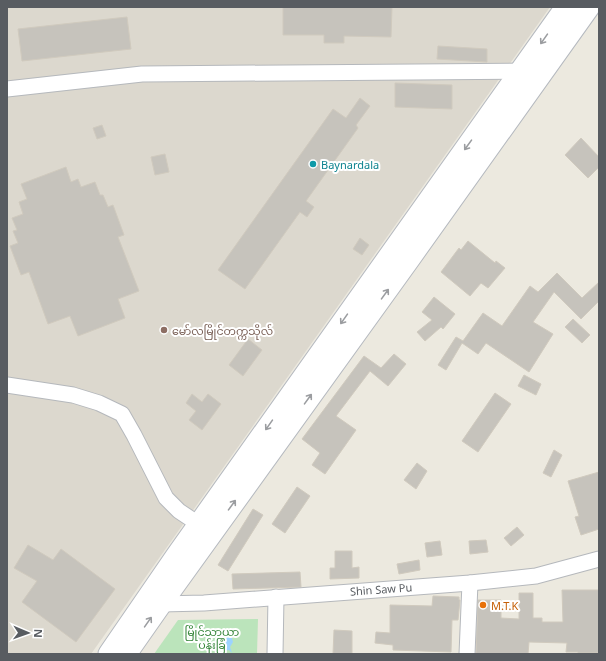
<svg xmlns="http://www.w3.org/2000/svg" width="606" height="661" viewBox="0 0 606 661" font-family="'Noto Sans','Noto Sans Myanmar',sans-serif">
<rect width="100%" height="100%" fill="#ece9df"/>
<!-- education -->
<path fill="#dcd8ce" d="M7,7H550L91,654H7Z"/>
<!-- green -->
<path fill="#bbe4bb" d="M258,619L257,654H154L178,620Z"/>
<!-- water -->
<path fill="#9cd3ff" d="M227,633L231,635L233,642L230,647L232,653L229,650L222,651L225,647L223,637Z"/>
<!-- building -->
<g fill="#c6c3bc" stroke="#d0cabe">
<path d="M283,7H392L391,37L344,36V43H324V35H283Z"/>
<path d="M127,17L131,49L22,61L18,29Z"/>
<path d="M438,46L487,49V62L437,59Z"/>
<path d="M395,83L452,85V109L395,107Z"/>
<path d="M360,98L370,106L356,125L358,128L306,201L314,207L307,217L300,212L245,289L218,270L333,109L346,118Z"/>
<path d="M102,125L106,136L97,139L93,128Z"/>
<path d="M581,138L599,157V167L588,178L565,155Z"/>
<path d="M165,154L169,172L155,175L151,157Z"/>
<path d="M66,167L71,182L78,179L81,187L95,182L100,195H103L108,207L113,205L124,235L118,237L139,291L118,299L125,318L78,336L70,316L48,324L29,272L21,275L10,246L18,243L13,231L17,230L12,218L23,214L19,202L27,199L21,184Z"/>
<path d="M360,238L369,245L362,255L353,249Z"/>
<path d="M468,241L495,263L496,261L505,268L488,288L481,283L470,296L441,272L459,248L461,250Z"/>
<path d="M557,273L582,298L599,282V301L581,319L554,292L533,322L553,334L529,372L486,343L478,354L462,343L446,370L438,365L456,337L463,341L483,313L502,326L530,286L538,292Z"/>
<path d="M434,297L455,314L443,329L441,327L425,341L417,332L432,320L422,312Z"/>
<path d="M573,319L590,335L582,343L565,327Z"/>
<path d="M248,339L262,350L243,376L229,365Z"/>
<path d="M394,354L406,364L388,386L370,371L336,416L356,430L325,474L312,465L320,453L302,439L364,356L381,368Z"/>
<path d="M524,375L541,384L536,395L518,386Z"/>
<path d="M495,393L511,404L478,452L462,441Z"/>
<path d="M192,394L202,402L208,394L221,404L202,430L189,420L196,411L186,403Z"/>
<path d="M554,450L562,455L551,477L543,473Z"/>
<path d="M417,463L427,471L416,489L404,480Z"/>
<path d="M599,472V529L581,535L575,517L579,516L568,481Z"/>
<path d="M297,487L310,496L285,533L272,524Z"/>
<path d="M253,509L263,515L228,571L218,565Z"/>
<path d="M517,527L524,535L511,546L504,538Z"/>
<path d="M486,540L488,552L470,554L469,541Z"/>
<path d="M440,541L442,555L427,557L425,543Z"/>
<path d="M28,545L53,560L61,549L115,589L76,642L22,602L37,581L14,568Z"/>
<path d="M335,551H352V568L359,567V578L330,579V568H335Z"/>
<path d="M419,560L420,570L399,574L397,564Z"/>
<path d="M300,572L301,587L233,589L232,574Z"/>
<path d="M562,590H599V653H578V652H566L567,643L529,642L528,654H476L478,600H501V618L519,619V593H533V618H542V622H563Z"/>
<path d="M433,596L459,597V600H460L458,620H452L451,652L393,650V645L375,643L376,632L390,633V605L432,606Z"/>
<path d="M334,630L352,631V654H333Z"/>
</g>
<g fill="none" stroke-linecap="round" stroke-linejoin="round">
<!-- minor casing -->
<g stroke="#b5b8bc" stroke-width="17">
<g id="minor">
<path d="M7,89L142,74L529,71"/>
<path d="M7,385L73,395L99,403L122,414L134,435L166,498L179,511L206,529"/>
<path d="M161,604L204,603L470,583L536,576L599,559"/>
<path d="M275,654L276,597"/>
<path d="M467,654L470,583"/>
</g>
</g>
<!-- secondary casing -->
<g stroke="#b5b9bf" stroke-width="23">
<g id="secondary">
<path d="M109,654L177,555L566,7"/>
<path d="M126,654L161,604L410,258L589,7"/>
</g>
</g>
<!-- minor -->
<use href="#minor" stroke="#fff" stroke-width="15"/>
<!-- secondary -->
<use href="#secondary" stroke="#fff" stroke-width="21"/>
</g>
<!-- one-way arrows -->
<defs><path id="oneway-shaft" d="M-6 0H5M1.5-3L5.5 0L1.5 3" fill="none" stroke-width="1.6" stroke-linecap="round" stroke-linejoin="round"/></defs>
<g stroke="#9b9da0">
<use href="#oneway-shaft" transform="translate(544 39) rotate(125)"/>
<use href="#oneway-shaft" transform="translate(468 145) rotate(126)"/>
<use href="#oneway-shaft" transform="translate(385 294) rotate(-54)"/>
<use href="#oneway-shaft" transform="translate(344 319) rotate(125)"/>
<use href="#oneway-shaft" transform="translate(308 399) rotate(-54)"/>
<use href="#oneway-shaft" transform="translate(269 425) rotate(125)"/>
<use href="#oneway-shaft" transform="translate(232 505) rotate(-54)"/>
<use href="#oneway-shaft" transform="translate(148 622) rotate(-55)"/>
</g>
<!-- markers -->
<circle fill="#0f9aa8" stroke="#fff" stroke-width="1.5" cx="313" cy="164" r="4"/>
<circle fill="#8d6e63" stroke="#fff" stroke-width="1.5" cx="164" cy="330" r="4"/>
<circle fill="#e8710a" stroke="#fff" stroke-width="1.5" cx="483" cy="605" r="4"/>
<g text-anchor="middle" dominant-baseline="central" stroke-width="4" stroke-linejoin="round" paint-order="stroke">
<!-- culture labels -->
<g font-size="11" fill="#0d838f" stroke="#fff" text-anchor="start">
<text x="321" y="164">Baynardala</text>
</g>
<!-- education labels -->
<g font-size="11" fill="#785e54" stroke="#fff" text-anchor="start">
<text x="172" y="330">မော်လမြိုင်တက္ကသိုလ်</text>
</g>
<!-- street labels -->
<g font-size="11" fill="#585c61" stroke="#fff">
<text transform="translate(381 589) rotate(-4)">Shin Saw Pu</text>
</g>
<!-- food labels -->
<g font-size="11" fill="#c56008" stroke="#fff" text-anchor="start">
<text x="491" y="605">M.T.K</text>
</g>
<!-- park labels -->
<g font-size="11" fill="#348438" stroke="#fff">
<text x="212" y="631">မြိုင်သာယာ<tspan x="212" dy="13">ပန်းခြံ</tspan></text>
</g>
</g>
<!-- border -->
<rect width="606" height="661" fill="none" stroke="#585c61" stroke-width="16"/>
<!-- north arrow -->
<g transform="translate(28 633) rotate(92)" stroke="#ffffff" stroke-width="3" paint-order="stroke">
<path d="M0-3L7 15L0 10L-7 15Z" fill="#585c61"/>
<text y="-6" font-size="11" font-weight="bold" text-anchor="middle" fill="#585c61">N</text>
</g>
</svg>
